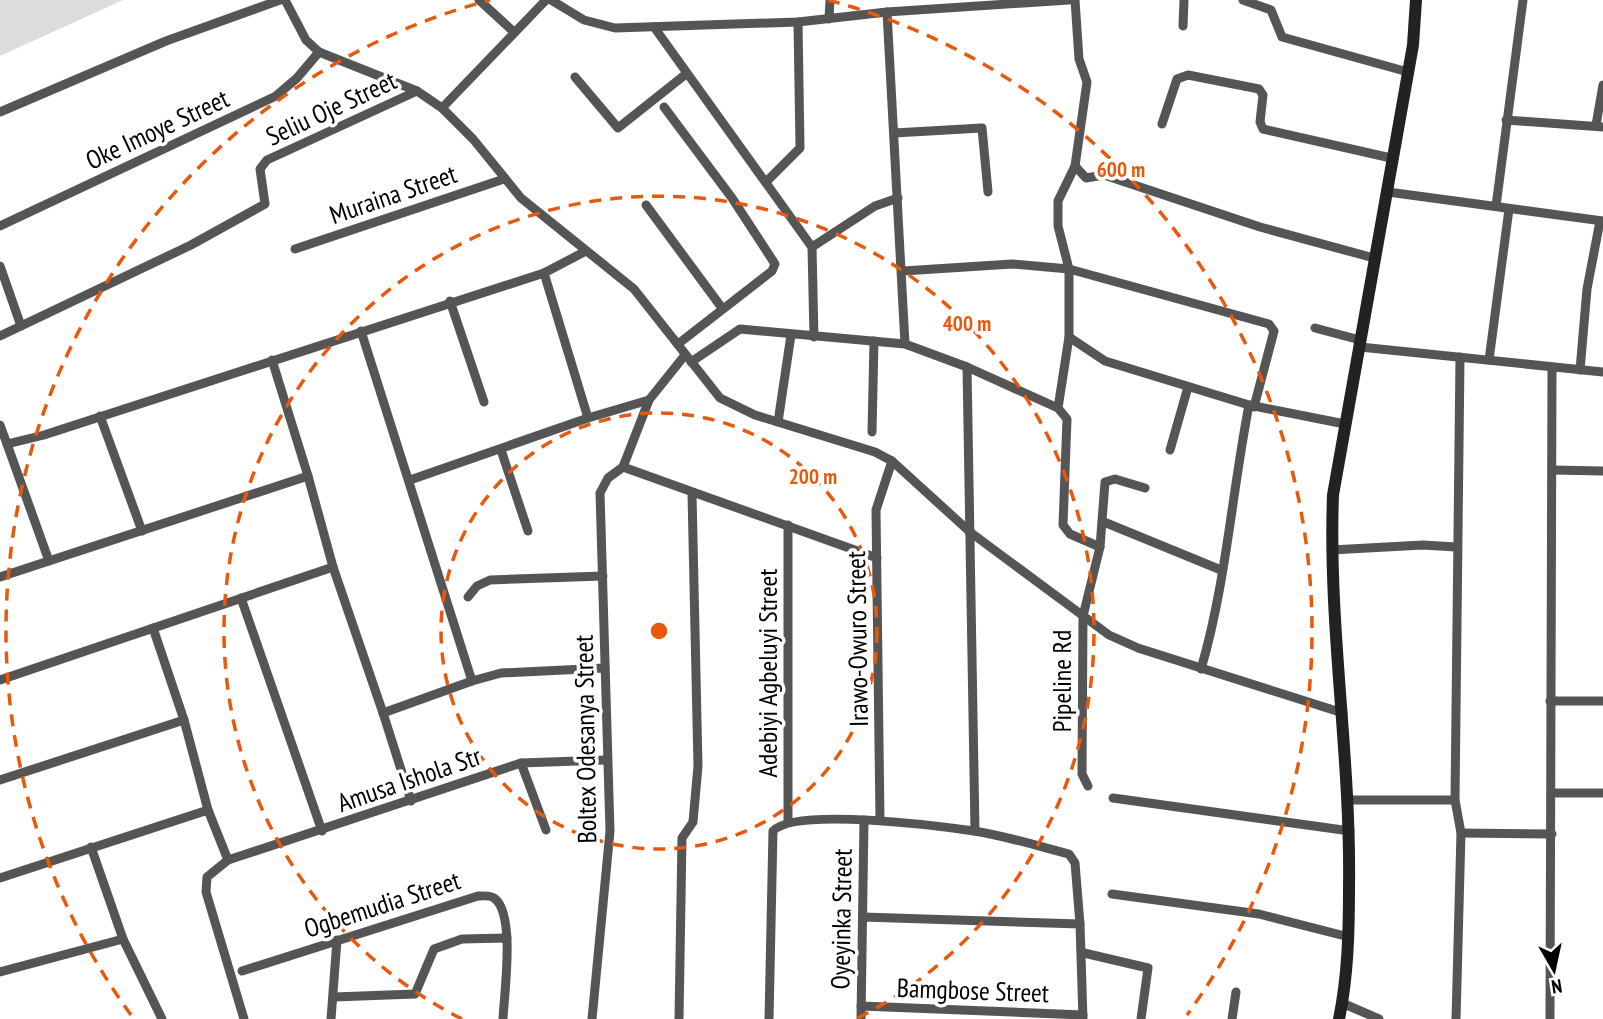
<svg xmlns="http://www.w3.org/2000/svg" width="1603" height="1019" viewBox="0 0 1603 1019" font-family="'PT Sans Narrow',sans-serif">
<rect width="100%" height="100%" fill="#fff"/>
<!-- green -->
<path fill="#dcdcdc" d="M0,0H123L0,56Z"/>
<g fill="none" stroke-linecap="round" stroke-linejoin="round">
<!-- minor -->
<g stroke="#555" stroke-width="9">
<path d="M285,0L306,40L319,52L417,91L442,108L473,139L521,198L634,289L720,398L755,415L875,452L892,461L970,532L1009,561L1109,635L1138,648L1343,713"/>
<path d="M479,0L514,32"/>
<path d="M551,0L584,20L615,28L798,22L887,12L1069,0"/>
<path d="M1075,0L1079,59L1087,82L1075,166L1058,201V226L1069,269V337L1058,408L1067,419L1063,525L1070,534L1100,547L1083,616L1082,774L1088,786"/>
<path d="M1243,0L1271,10L1282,37L1408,72"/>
<path d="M887,12L905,344"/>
<path d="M829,19L830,0"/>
<path d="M1183,26L1184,0"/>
<path d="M654,27L812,247"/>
<path d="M575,77L618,128L686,74"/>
<path d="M664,107L732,198L775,264L772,271L678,344"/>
<path d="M442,108L546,0"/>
<path d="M0,112L166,41L280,0"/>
<path d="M1506,120L1603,127"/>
<path d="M1162,124L1177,79L1188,75L1259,89L1263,95L1260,122L1263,129L1391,158"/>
<path d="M1596,125L1603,85"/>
<path d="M894,133L982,128L988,192"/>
<path d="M1075,166L1086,178L1104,175L1260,227L1374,258"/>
<path d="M767,181L800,148L798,22"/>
<path d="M1388,192L1603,221"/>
<path d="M646,205L722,308"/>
<path d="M1496,206L1523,0"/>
<path d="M0,226L276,96L297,78L319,52"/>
<path d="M295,249L504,179"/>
<path d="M0,266L21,326"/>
<path d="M903,271L1012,264L1069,269L1269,324L1274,331L1254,407"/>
<path d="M544,273L588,418"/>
<path d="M450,301L484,402"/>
<path d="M1315,328L1360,340"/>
<path d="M0,336L191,245L265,204L260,169L267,160L417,91"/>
<path d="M814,337L812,247L875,206L898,198"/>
<path d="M1069,337L1105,361L1249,405L1345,424"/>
<path d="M1360,347L1603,372"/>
<path d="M272,360L308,476"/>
<path d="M1489,360L1509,209"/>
<path d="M691,362L740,329L905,344L967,367L1058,408"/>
<path d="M967,367L975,831"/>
<path d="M1580,370L1587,289L1600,221"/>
<path d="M100,416L142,531"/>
<path d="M778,422L791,335"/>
<path d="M0,425L7,444L44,435L544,273L586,251"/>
<path d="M872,432L874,341"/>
<path d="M7,444L49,561"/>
<path d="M501,450L528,531"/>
<path d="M1170,450L1188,387"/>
<path d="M623,467L877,558"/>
<path d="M623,467L649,400"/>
<path d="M1552,470L1603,471"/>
<path d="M410,480L588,418L649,400L685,355"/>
<path d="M1104,522L1221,570"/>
<path d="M788,525V821"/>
<path d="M1100,547L1105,482L1115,479L1145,488"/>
<path d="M1331,550L1423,545L1456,547"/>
<path d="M333,567L383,713L472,681L361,331"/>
<path d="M0,577L308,476L333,567L0,680"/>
<path d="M468,597L477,586L490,580L603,576"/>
<path d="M241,598L322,831"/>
<path d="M153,628L184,720"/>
<path d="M1201,669C1226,584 1232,492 1249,405"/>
<path d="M472,681L501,673L605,668"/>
<path d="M1550,701H1603"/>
<path d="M383,713L411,801"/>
<path d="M521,763L546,830"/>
<path d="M0,780L184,720L208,810L228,860"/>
<path d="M1551,793H1603"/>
<path d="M1113,798L1350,831"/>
<path d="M1347,800H1455"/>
<path d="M880,820L876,510L892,461"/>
<path d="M1461,833L1552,834"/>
<path d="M91,847L123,939L162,1019"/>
<path d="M0,878L208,810"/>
<path d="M1112,894L1259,914L1349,937"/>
<path d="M863,917L1080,924L1083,1019"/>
<path d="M1084,953L1148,968L1141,1019"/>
<path d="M242,971L478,896C483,896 490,895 494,898C516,913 504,995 503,1019"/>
<path d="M0,972L123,939"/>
<path d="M334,997L415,994L434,949L462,939L507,938"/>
<path d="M1342,1003L1379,1019"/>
<path d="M861,1006L1083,1015"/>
<path d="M244,1019L206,892L207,877L228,860L521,763L606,760"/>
<path d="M331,1019L337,940"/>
<path d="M592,1019L610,831L600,493L608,478L623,467"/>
<path d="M679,1019L682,838L693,822L698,766L692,494"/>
<path d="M769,1019L773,831C795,807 939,826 974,831C1006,836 1038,846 1069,854L1075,863L1080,924"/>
<path d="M861,1019L864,820"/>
<path d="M1232,1019L1236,992"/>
<path d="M1456,1019L1461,833L1455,800L1460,357"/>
<path d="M1550,1019L1552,367"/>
</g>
<!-- secondary -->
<path stroke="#222" stroke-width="12" d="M1339,1019C1348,976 1349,931 1349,887C1351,756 1328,626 1333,495L1413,45L1416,0"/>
</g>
<!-- distance rings -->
<g fill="none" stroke="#e8590c" stroke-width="3.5" stroke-dasharray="12 9">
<circle cx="659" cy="631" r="218"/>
<path d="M462 1019A435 435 0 1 1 856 1019"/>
<path d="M131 1015A653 653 0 0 1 490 0M828 0A653 653 0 0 1 1187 1015"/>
</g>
<g text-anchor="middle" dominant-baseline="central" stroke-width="7" stroke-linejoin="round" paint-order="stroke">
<!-- street labels -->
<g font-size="26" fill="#000" stroke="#fff">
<text transform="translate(331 108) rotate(-25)">Seliu Oje Street</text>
<text transform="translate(157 129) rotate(-25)">Oke Imoye Street</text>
<text transform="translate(393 194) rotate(-19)">Muraina Street</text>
<text transform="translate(857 639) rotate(-91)">Irawo-Owuro Street</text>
<text transform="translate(767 673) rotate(-90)">Adebiyi Agbeluyi Street</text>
<text transform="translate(1061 681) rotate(-90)">Pipeline Rd</text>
<text transform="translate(585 739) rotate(-91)">Boltex Odesanya Street</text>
<text transform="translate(409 779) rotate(-19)">Amusa Ishola Str</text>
<text transform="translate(382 904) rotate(-18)">Ogbemudia Street</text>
<text transform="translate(841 919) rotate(-89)">Oyeyinka Street</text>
<text transform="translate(973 990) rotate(2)">Bamgbose Street</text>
</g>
</g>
<circle cx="659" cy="631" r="10" fill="#e8590c" stroke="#fff" stroke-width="3.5"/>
<g font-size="21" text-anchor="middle" font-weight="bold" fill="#e8590c" stroke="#fff" stroke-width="7" stroke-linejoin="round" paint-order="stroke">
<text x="1121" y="177">600 m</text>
<text x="967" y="331">400 m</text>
<text x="813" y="484">200 m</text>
</g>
<!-- north arrow -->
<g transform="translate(1554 970) rotate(171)" stroke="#ffffff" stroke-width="5" paint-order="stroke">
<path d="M0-5L12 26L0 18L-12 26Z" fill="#000000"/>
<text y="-10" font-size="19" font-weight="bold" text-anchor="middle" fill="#000000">N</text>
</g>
</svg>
